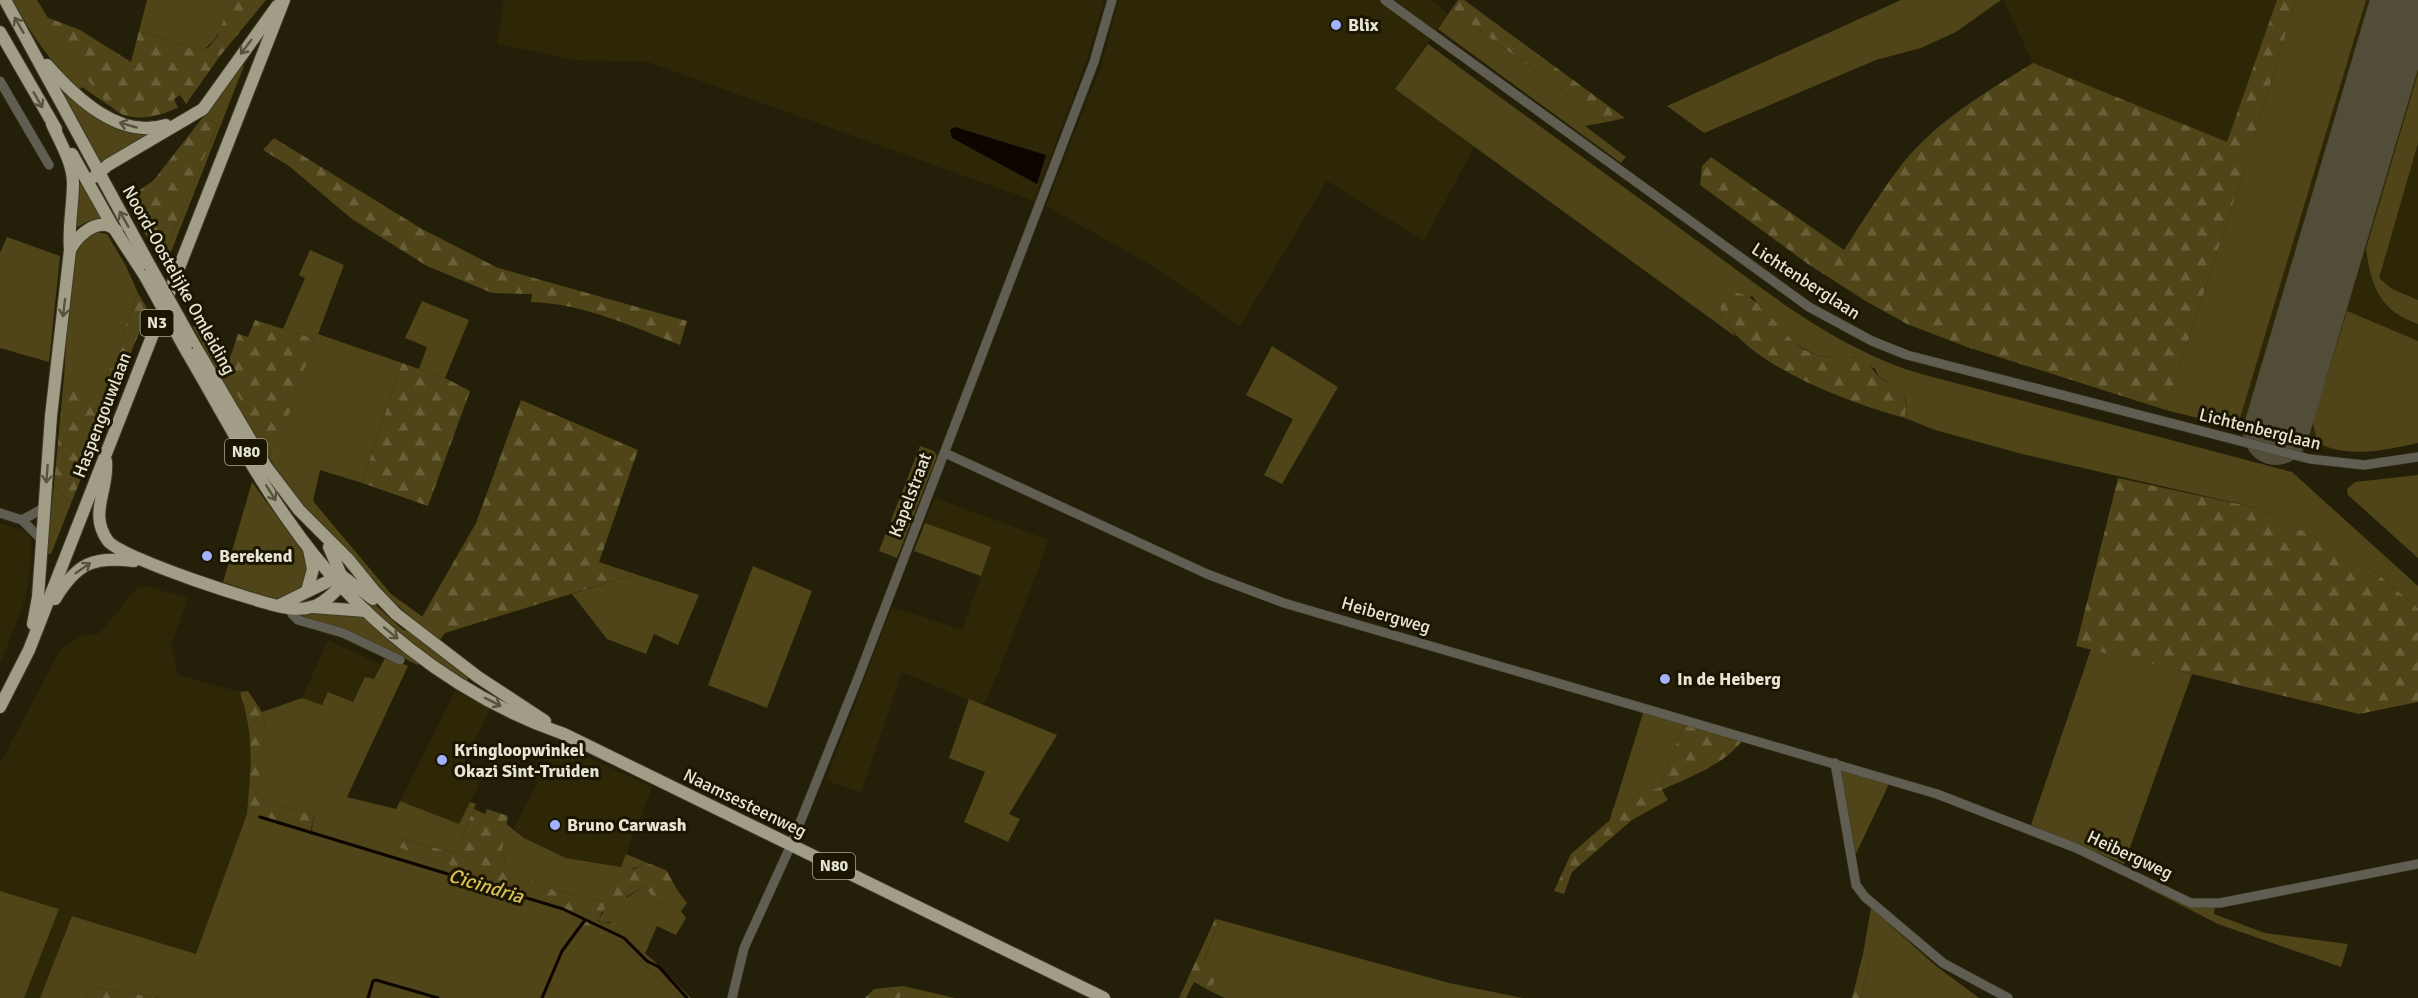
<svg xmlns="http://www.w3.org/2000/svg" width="2418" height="998" viewBox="0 0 2418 998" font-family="Signika,sans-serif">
<defs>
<pattern id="forest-firs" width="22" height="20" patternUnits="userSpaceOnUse" patternTransform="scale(1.5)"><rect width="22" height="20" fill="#504518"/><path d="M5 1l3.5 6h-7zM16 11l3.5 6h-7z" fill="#696039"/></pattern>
</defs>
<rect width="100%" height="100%" fill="#241f08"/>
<!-- built -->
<g fill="#2e2707">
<path d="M504,0H1104L1088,57L1034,201L648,62L575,60L497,44Z"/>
<path d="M1119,0H1432L1448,14L1395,89L1474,147L1424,241L1327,181L1240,326L1151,265L1046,206L1101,66Z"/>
<path d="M2003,0H2418V443L2373,452L2330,450L2166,410L2250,152L2033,63Z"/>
<path d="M935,498L1049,540L1003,661L983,706L902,672L861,793L826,780L892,607L962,630L991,548L925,523Z"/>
<path d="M0,523L24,531L30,537L32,552L26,598L0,664Z"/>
<path d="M146,586L188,598L171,645L178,675L240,692L251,730L252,757L247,814L196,954L73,916L40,998H24L59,909L0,891V764L60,650L78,637L100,633L138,587Z"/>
<path d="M328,640L381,665L374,679L365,677L353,702L329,692L322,705L302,698Z"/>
<path d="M455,691L490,709L461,770L481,780L459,824L400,801Z"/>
<path d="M558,743L652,787L621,867L566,858L524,838L514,828Z"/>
</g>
<!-- green -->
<g fill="#504518">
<path d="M12,0H37L72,57L111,107L82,87L79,90C51,63 31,34 12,0Z"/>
<path d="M147,0H235C223,17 221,42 200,51L139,31Z"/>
<path d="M1901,0H2001L1956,32L1921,48L1876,60L1704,133L1667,106Z"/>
<path d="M2296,0H2366L2237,428L2166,410L2250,151Z"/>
<path d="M1451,10L1607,122L1585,126L1626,157L1621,163L1438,29Z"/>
<path d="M1428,44C1517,110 1606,174 1696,240C1769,293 1837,350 1925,375L2292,472L2418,586V608L2379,575L2329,544L2257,508L2022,454L1935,430L1905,418C1910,387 1901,391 1879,377L1875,369L1854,357L1848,360L1815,355L1788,339L1752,296L1721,313L1736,337L1395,89Z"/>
<path d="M240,63L244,66L165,267L162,260L218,124L203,117Z"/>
<path d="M2418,73V143L2379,278L2392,289L2418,300V324C2380,311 2371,286 2366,249Z"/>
<path d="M58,83C88,108 109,132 150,135L102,164Z"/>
<path d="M79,176L104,219L87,222L74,229Z"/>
<path d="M95,232L107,234L125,264L138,293L99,398L64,377L71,261L79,244Z"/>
<path d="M7,237L60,256L49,362L0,348V253Z"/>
<path d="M310,250L344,265L318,334L402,363L362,483L320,470L313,501L391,594L445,633L439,641C394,604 352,565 315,520C266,462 230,394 193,327L198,324L273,456L315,339L283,329L305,278L299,275Z"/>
<path d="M422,301L469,320L445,378L419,369L427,347L405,338Z"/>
<path d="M2347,311L2418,341V443C2386,450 2346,459 2317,442L2313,422Z"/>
<path d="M1272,346L1338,387L1282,484L1264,475L1293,419L1246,395Z"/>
<path d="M920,446L934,451L937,456L897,558L879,551Z"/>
<path d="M2418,475V558L2348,495L2347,489L2355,482Z"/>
<path d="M252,482L307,558L309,565L304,586L285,599L276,600L223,582Z"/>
<path d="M54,485L60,494L72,501L51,554H46Z"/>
<path d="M925,523L991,547L981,576L914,551Z"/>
<path d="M753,566L812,591L767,708L708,685Z"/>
<path d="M635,574L699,595L678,645L654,634L646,654L607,639L572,594Z"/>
<path d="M348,586L357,588L403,630L414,632L470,676L465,683L406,642Z"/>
<path d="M318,611L362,616L419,661L418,665L342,629L299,615V612Z"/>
<path d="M2091,649L2192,674L2124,864L2031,825Z"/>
<path d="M386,656L408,666L347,797L396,809L400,801L459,824L470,802L476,804L455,853L395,837L451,864L449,873L583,919L582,925L621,942L680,998H160L89,986L86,998H40L72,916L196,954L247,814L311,835L314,814L266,802V729L262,712L302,698L322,705L328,692L353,702L365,677L374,679Z"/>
<path d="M969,699L1057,735L1009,814L1020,819L1008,842L964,822L985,772L949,758Z"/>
<path d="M1644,710L1684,724L1660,787L1613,810Z"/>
<path d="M1841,769L1889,784L1853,860L1840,771Z"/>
<path d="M505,823L524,838L566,858L621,867L626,854L650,864L633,868L626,898L644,886L658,904L678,891L687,903L681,911L686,918L676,935L657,926L645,954L615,930L610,922L601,923L597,919L603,913L602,902L548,888L506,866L502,850Z"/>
<path d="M2144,883L2215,907L2214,914L2265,933L2348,944L2341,967L2218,924L2143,886Z"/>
<path d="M0,891L59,909L24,998H0Z"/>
<path d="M1871,908L1936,966L1979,998H1862L1870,956L1863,954Z"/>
<path d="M1220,920L1449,983L1523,998H1225L1210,991L1220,969L1204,961Z"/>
<path d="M903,986L955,998H900Z"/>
</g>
<!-- forest -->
<g fill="url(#forest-firs)">
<path d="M235,0H266L220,56L186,104L180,95L174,99L178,108C160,115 144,121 124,115C101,107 60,39 46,17L80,30L131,62L139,31L200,51L209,47L217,37L227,11Z"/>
<path d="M1458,0H1464L1625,118L1607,122L1451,10Z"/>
<path d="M2277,0H2296L2250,151L2166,410L1967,347L1907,324L1864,300L1808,264L1700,185L1702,166L1711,157L1844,250C1863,221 1881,191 1903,163C1938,120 1986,92 2033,63L2227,142Z"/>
<path d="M203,117L218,124L162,260L132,214L131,203L137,192L154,180Z"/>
<path d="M274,138L422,229L498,268L687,321L680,345C634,327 581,303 531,302L532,294L492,293L427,266L352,219L289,166L263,150Z"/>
<path d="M1732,292C1770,296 1779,343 1816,355C1828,359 1849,357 1862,358C1870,363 1874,373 1881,379C1886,383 1894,383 1899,386C1908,394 1906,408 1905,418C1853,404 1755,368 1726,322C1718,309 1718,300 1732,292Z"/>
<path d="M138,293L148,310L72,501L60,494L54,485L64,377L99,397Z"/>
<path d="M255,320L315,339L274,457L225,373L238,334L248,337Z"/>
<path d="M402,363L445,378L470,391L428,506L362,483Z"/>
<path d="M521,400L638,450L599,562L635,574L445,633L422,617L476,523Z"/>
<path d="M2118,478L2257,508L2329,544L2379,575L2418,608V702L2359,714L2076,646Z"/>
<path d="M248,691L262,712L266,729V802L314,814L310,835L247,814C251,766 255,739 240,692Z"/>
<path d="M1684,724L1742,741C1724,765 1689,777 1662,790L1668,800L1632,820L1572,872L1564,894L1554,891L1571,854L1610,820L1613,808L1660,787Z"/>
<path d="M474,809L485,814L487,809L508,816L502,850L506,866L548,888L602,902L606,906L597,920L601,923H614L615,930L653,960L691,998H680L621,942L581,925L582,919L448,873L450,864L392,845L395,837L455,853Z"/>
<path d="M650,864L666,870L678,891L658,904L644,886L619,901L611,896C624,874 625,870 650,864Z"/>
<path d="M1215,919L1220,920L1204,960L1220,969L1210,991L1194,982L1186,998H1179Z"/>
<path d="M1863,954L1870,956L1862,998H1852Z"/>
<path d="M89,986L160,998H86Z"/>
<path d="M903,986L900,998H865L874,989Z"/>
</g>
<!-- water -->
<path fill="#0c0500" d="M955,127L1046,155L1037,184L952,138L950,130Z"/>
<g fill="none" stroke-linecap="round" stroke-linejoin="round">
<!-- stream -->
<g stroke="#0c0500" stroke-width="3">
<path d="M260,817L563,909L624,938L647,961L659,967L687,998"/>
<path d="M368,998L373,981L376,980L438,998"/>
<path d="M542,998L562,951L585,920"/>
</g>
<!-- runway -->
<path stroke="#524d38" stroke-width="66" d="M2276,432L2404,0"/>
<!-- minor casing -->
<g stroke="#3f3b25" stroke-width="10">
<g id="minor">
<path d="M1385,0L1809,307L1872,341L1907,355L2310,459L2364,465L2418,457"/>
<path d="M0,81L49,165"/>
<path d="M945,453L1207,574L1284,603L1335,618L1937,794L2076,848L2191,903H2220L2418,864"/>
<path d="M0,513L22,520L41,539"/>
<path d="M22,520L44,508"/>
<path d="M290,603L292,614L298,620L343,633L400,660"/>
<path d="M1835,763L1856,885L1865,897L1943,963L2008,998"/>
<path d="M732,998L744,948L791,845L858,678L1094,62L1112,0"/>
</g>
</g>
<!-- major casing -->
<g stroke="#3f3b25" stroke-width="14">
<g id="major">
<path d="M5,0L150,266"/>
<path d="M0,32L56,129"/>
<path d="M47,65C76,98 120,140 166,125"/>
<path d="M72,154L113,227L145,276"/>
<path d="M94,177L108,165L203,109L277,6"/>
<path d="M70,250C78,235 100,214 117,231"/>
<path d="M192,341L267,468L299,510L349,560L375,592L396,614L478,677L545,721"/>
<path d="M187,352C220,408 250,467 288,520C354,616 454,696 564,734L1104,998"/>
<path d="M106,461C109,490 88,514 108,541C123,559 261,604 288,608C295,609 305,609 311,607C323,605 333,593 341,586V575L329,547"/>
<path d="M307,591L313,569L309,549"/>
<path d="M55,599C77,563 93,556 134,561"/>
<path d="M280,605L341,575L373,599"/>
<path d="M313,607L366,611"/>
<path d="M33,624L38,597L51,416L70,250C68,227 73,205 73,183C73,163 60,142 52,124"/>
<path d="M0,707L29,650L284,0"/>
</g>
</g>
<!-- minor -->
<use href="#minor" stroke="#605e53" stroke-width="9"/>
<!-- major -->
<use href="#major" stroke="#a29d86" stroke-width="12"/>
<!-- major-bridge casing -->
<g stroke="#3f3b25" stroke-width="14" stroke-linecap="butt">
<g id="major-bridge">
<path d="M150,266L192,341"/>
<path d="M145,276L187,352"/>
</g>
</g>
<!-- major-bridge -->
<use href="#major-bridge" stroke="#a29d86" stroke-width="12"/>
</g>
<!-- one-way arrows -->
<defs><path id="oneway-shaft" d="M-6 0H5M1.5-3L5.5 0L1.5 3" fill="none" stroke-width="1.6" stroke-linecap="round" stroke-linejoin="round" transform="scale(1.5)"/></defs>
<g stroke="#58533d">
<use href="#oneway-shaft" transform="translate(19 25) rotate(-120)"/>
<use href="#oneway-shaft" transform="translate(246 47) rotate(127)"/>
<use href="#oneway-shaft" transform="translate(38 100) rotate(60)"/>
<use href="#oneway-shaft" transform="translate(128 125) rotate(-164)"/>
<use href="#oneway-shaft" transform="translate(124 219) rotate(-119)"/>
<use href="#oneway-shaft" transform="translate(64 308) rotate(97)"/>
<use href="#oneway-shaft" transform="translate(47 474) rotate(94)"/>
<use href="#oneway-shaft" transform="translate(271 493) rotate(58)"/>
<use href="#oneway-shaft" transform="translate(83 568) rotate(-35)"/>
<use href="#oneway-shaft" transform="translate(391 633) rotate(39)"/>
<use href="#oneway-shaft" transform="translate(493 702) rotate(27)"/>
</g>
<!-- markers -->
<g fill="#a2b2fd" stroke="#1b1601" stroke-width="2">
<circle cx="1336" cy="25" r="6"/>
<circle cx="207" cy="556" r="6"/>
<circle cx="1665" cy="679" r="6"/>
<circle cx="442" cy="760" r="6"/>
<circle cx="555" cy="825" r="6"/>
</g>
<g text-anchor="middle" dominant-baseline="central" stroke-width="6" stroke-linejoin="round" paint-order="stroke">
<!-- shield labels -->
<g fill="#1b1601" stroke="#aaa696" stroke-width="1.5">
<rect x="140.5" y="310" width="33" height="26" rx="4.5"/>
<rect x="225" y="439" width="42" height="26" rx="4.5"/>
<rect x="813" y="853" width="42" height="26" rx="4.5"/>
</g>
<g font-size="16" font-weight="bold" fill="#e7e4d6">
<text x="157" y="323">N3</text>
<text x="246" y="452">N80</text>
<text x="834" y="866">N80</text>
</g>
<!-- poi labels -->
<g font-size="18" font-weight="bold" fill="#e7e4d6" stroke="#1b1601" text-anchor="start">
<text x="1348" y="25">Blix</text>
<text x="219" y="556">Berekend</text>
<text x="1677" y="679">In de Heiberg</text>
<text x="454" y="750">Kringloopwinkel<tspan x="454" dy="21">Okazi Sint-Truiden</tspan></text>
<text x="567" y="825">Bruno Carwash</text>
</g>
<!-- street labels -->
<g font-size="18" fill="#e7e4d6" stroke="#1b1601">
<text transform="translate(179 280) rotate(61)">Noord-Oostelijke Omleiding</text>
<text transform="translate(1806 281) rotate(33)">Lichtenberglaan</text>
<text transform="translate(102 415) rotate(-69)">Haspengouwlaan</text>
<text transform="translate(2260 429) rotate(14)">Lichtenberglaan</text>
<text transform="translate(910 495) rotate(-69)">Kapelstraat</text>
<text transform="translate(1386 615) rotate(16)">Heibergweg</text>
<text transform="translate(745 803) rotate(26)">Naamsesteenweg</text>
<text transform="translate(2130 855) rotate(25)">Heibergweg</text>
</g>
<!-- water labels -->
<g font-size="20" font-style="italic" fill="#d8bf5a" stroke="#1b1601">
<text transform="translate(486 886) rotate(17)">Cicindria</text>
</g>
</g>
</svg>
